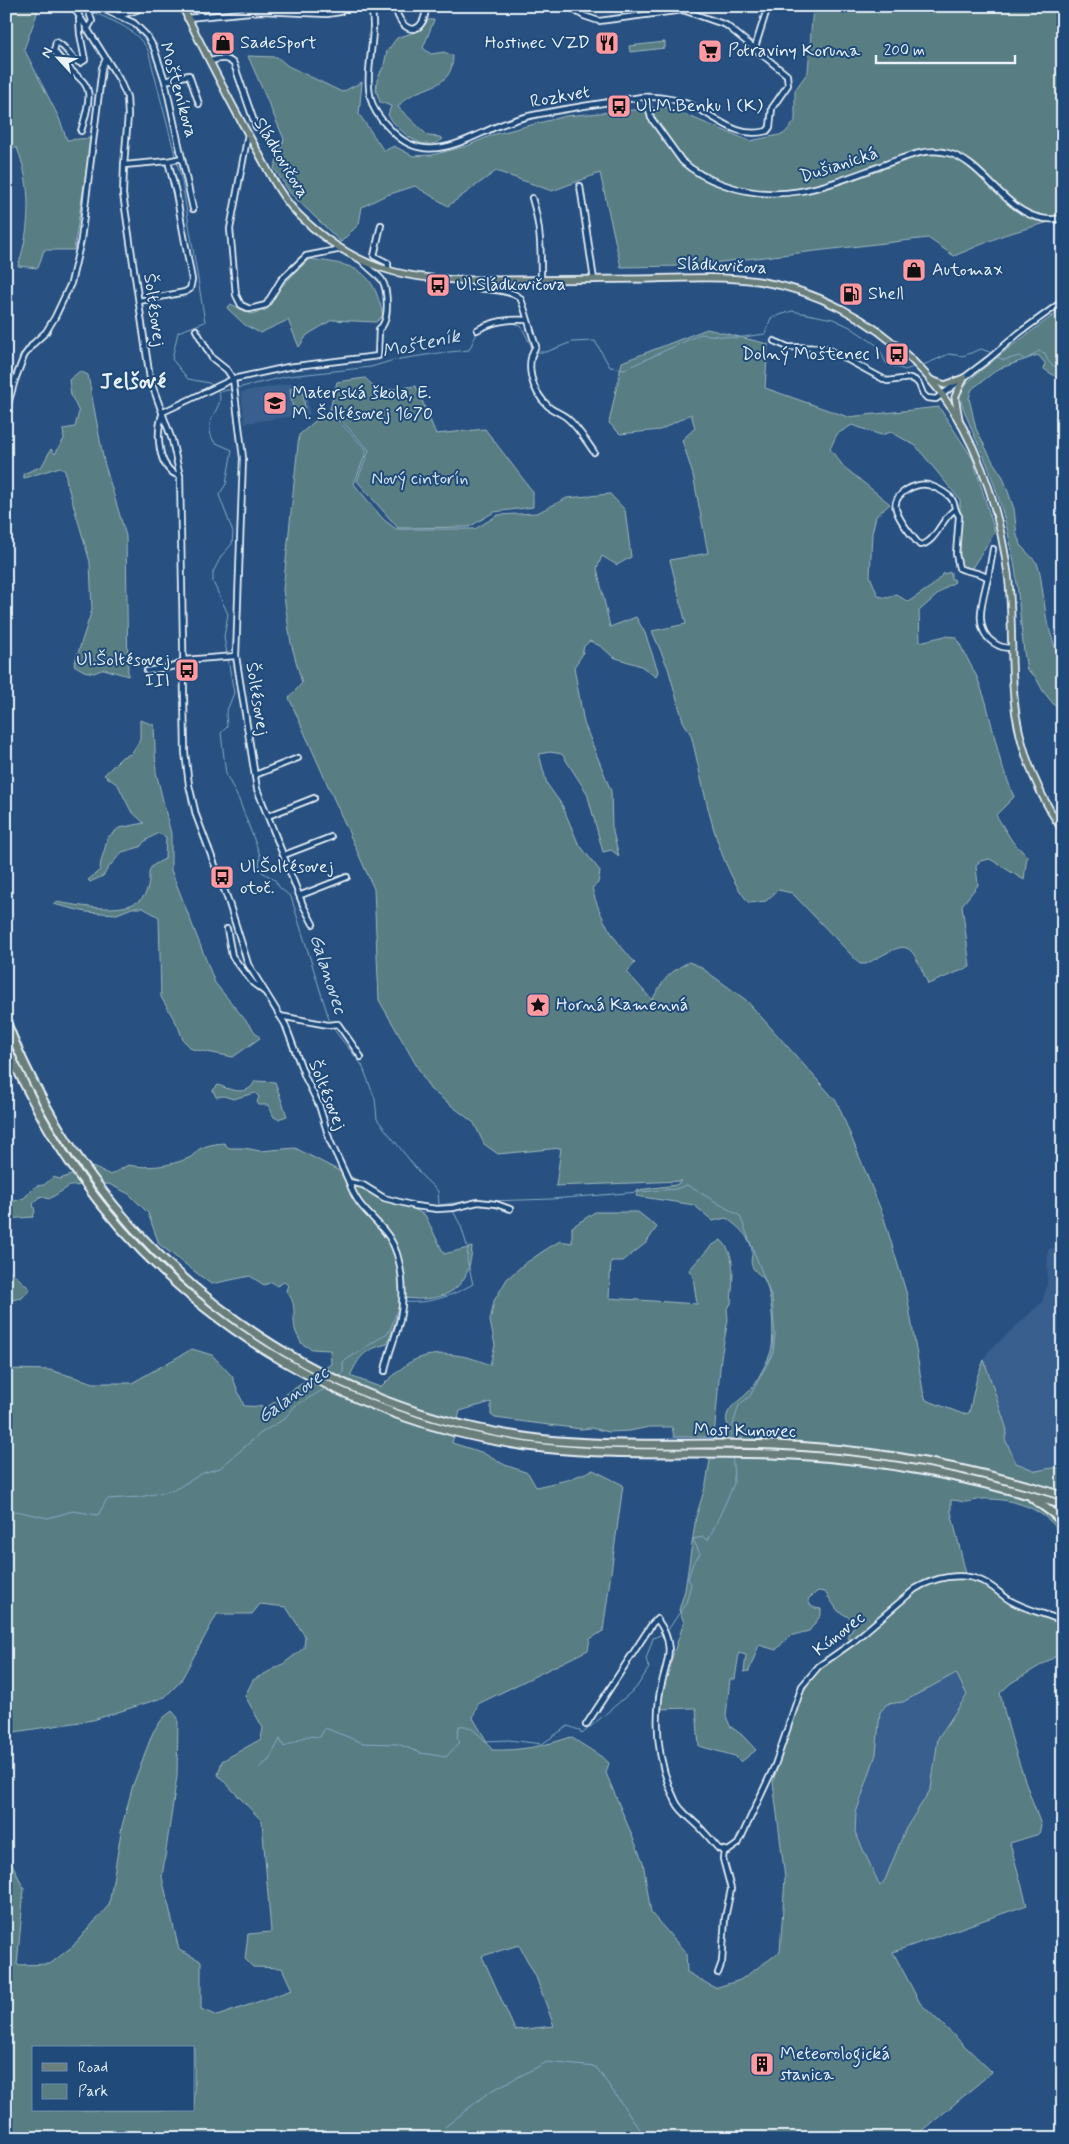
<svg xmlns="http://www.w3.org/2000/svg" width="1069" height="2144" viewBox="0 0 1069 2144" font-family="Mynerve,sans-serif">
<rect width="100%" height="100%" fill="#285181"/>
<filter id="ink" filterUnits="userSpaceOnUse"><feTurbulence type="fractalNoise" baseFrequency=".02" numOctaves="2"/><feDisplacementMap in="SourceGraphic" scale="10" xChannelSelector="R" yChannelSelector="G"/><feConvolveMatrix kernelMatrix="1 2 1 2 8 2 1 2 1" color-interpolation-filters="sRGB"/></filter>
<g filter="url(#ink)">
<!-- built -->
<g fill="#385f8d">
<path d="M305,381L310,414L245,423L241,392Z"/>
<path d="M1051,1248L1063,1250V1468H1052L1036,1471L1016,1463L1005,1439L1006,1430L984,1360L988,1352L1042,1302L1047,1285L1048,1250Z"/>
<path d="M956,1673L967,1695L938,1738L931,1789L906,1828L885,1880L880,1886L855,1832L856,1813L876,1754L880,1712L887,1704L903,1702Z"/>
</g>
<!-- green -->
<g fill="#587d83" stroke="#a0b7be" fill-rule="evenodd">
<path d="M6,6H36L38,11L24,49L59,118L67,140L91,138L74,250H44L38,268L18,266C31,228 32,185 17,148H6Z"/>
<path d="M813,6H1063V218L1004,235L954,256L928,238L686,266L621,267L600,173L552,191L496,171L448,206L415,186L384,196L362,207L359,224L341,242L291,194L274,168L284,139L248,56L277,57L288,66L342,92L362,82L359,114L384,151L394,146L413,156L432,155L467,146L492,135L566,116L666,107L750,141L784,134L795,121V90L808,72Z"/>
<path d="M428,20H434L423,48L431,54L444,52L453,56C453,94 414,83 398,107L428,136L440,137L443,139C423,155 398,130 388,115L391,106L380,102L376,90L377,80L384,65L387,51L397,38L421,30Z"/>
<path d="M665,42V48L630,52L629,46Z"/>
<path d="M309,259C355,265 373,267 383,316L376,322L332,320L307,335L299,347L288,320L260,333L245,325L227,308L231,304L251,314L266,310L281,287Z"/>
<path d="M1063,308V378L1056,377L1044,369L1045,363L1038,355L998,369L972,389L969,398L976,429L993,462L1003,477L1014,509L1017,536L1022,547L1037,563L1040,573L1047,622L1063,672V716L1043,691L1035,676L1027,670C1019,628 1020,584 1010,542C1005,518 997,492 989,469C984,455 957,401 960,392C965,378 1046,321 1063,308Z"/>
<path d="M707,329L768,344L765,388L848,417L939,407L973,459L995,532L972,568H963L960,562V500L916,446L891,432L881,435L852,425L837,434L830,449L844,467L890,504L876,516L872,533L870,576L878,596L888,598L896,594L908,602L932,586L943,574L951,572V579H954L955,582L946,587L919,611L920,642L945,636L956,637L977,677L986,702L1001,763L1014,797L996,815L1012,841L1027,856L1024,880L990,859L980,861L976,866L978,885L962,905L970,967L928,984C908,937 909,941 866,964H860L792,893L778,890L766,901L749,903C715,863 704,787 691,735L683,721L668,668L652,631L686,624L670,560L708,553L693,475L682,440L695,428L691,414L660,430L620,434L609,423L622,362Z"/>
<path d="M80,371L88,375L104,462L126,536L128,676L104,669L94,673L84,671L74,665L92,610L90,562L67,483L65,471L60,467L24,478L23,474L42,466L51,449L55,454L64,439L63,429L75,427L79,412L71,395L69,380Z"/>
<path d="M365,378L379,391L416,386L436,434L485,429L533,492V507L494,512L469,527L398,528L357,481L369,450L330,409L337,382Z"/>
<path d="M302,387L305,408L293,410L290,389Z"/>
<path d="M328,410L367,450L354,484L383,519L396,529H475L498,515L537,513L567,498L610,494L625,510L631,557L617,565L602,556L597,568L610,627L636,617L645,633L658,671L656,677L641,666L613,657L602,647L590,641L584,646L582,655L574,667L584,723L611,791L612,828L619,856L611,850L603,852L587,793L562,754L550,752L539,754L547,784L562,805L578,843L600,871L598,883L592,888C600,920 614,939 635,963L627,972L652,1000C663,981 667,973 689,962L699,966L746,1000L837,1102L883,1215L907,1295L923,1391L926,1400L963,1414L969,1413L977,1377L984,1360L1007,1430L1005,1439L1016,1463L1036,1471L1052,1468H1063V1536C1046,1511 1020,1500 990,1499C982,1498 974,1501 967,1502C962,1502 956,1500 951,1500V1512L967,1578L979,1581L1034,1612L1063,1623V1652L1011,1683L1000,1693C1010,1739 1025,1782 1041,1825L1039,1834L1010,1843L1027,1905L893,1952L920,2003L992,2072L926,2128L910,2138H6V1851L24,1889L17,1965L50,1964L73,1946L109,1905L122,1826L133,1785L153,1732L163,1718L172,1711L178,1718L177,1776L162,1877L179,1950L201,1961V2009L217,2016L292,1990L282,1968L253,1967L245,1959L248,1934L271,1932L262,1821L218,1775L222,1761L261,1739L263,1728L245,1696L253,1680L283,1664L304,1648L305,1636L286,1607L260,1604L252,1614H217L180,1682L165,1697L93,1720L8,1733L6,1741V1369L50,1370L94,1383H132L192,1349L212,1355L232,1376L244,1406L267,1407L331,1364L330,1350L312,1349L302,1344C300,1340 296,1334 295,1329C292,1314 298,1304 286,1291L288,1285L284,1282L277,1286L272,1282L264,1285L250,1276L211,1284L159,1244L148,1213L129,1194L109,1184L70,1186L49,1199L41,1196L33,1204L35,1211L33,1217L6,1219V1204L24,1198L36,1186L44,1185L53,1177L60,1179L92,1167L111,1175L128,1165C148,1169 170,1166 189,1158C193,1156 195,1153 198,1150C206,1145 214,1144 224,1143L229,1148H244L260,1151L295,1148L425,1215L444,1254L472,1247C470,1289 446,1303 405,1298L387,1344C364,1350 360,1355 350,1376L380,1387C389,1380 398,1371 407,1364C432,1348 465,1354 490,1365L495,1345L490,1321L494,1301L507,1279L523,1265L545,1250L560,1241L572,1243V1227L595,1212H638L657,1227L646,1243L623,1261H611L609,1298L697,1304L693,1277L689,1270L711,1246L721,1240C738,1256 732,1284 731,1304L727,1308L728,1320L721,1357L714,1437L726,1436L729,1428C719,1409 742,1401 751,1389C757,1381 768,1361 771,1351C775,1336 772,1293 764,1279C761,1275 756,1273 753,1268C749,1262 753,1256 752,1250C750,1236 736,1225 726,1218L713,1221L694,1205L636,1196L638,1190L676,1185L681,1181L556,1186L561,1148L498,1154L484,1144L474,1123L430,1089L379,1000L374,889L289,698L302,683L291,643L283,590L299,435ZM491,1402V1415L495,1418L581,1429L591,1428L609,1432L630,1431L649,1427H672L674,1437H714L706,1484L696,1517L685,1590L679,1610L684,1622L655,1709L696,1708L699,1746L735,1756L741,1762L756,1750L742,1735L730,1726L726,1716L730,1679H735L739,1653L746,1655L744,1672L749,1671L759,1645L776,1650L789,1636L809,1631L821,1615V1609C813,1608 810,1607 808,1599L818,1591L825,1592L838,1611L852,1619L854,1626L851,1632L848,1633V1638L854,1645L819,1670L810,1679L791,1721L773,1782L785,1878L780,1952L740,1980L715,1988L687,1972L686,1953L651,1913L643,1862L606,1773L609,1763C604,1757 579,1743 571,1737C544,1746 520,1751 492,1750L473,1718L478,1704L588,1650L590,1639L603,1631L623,1485L593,1470L567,1480L536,1487L528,1473L505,1465L481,1452L452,1443L460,1411ZM956,1673L967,1695L938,1738L931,1789L906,1828L885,1880L880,1886L855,1832L856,1813L876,1754L880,1712L887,1704L903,1702ZM519,1945L536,1977L554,2026L515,2030L482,1956ZM34,2048H194V2110H34Z"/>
<path d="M140,720L154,725L156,772L171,834V870L215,983L260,1038L233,1057L192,1049L183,1040L178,1026L161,997L159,917L143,908H132L117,914L86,912L53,904L56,902C77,905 138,919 147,890C153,870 141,870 165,859L166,837L158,833L145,841L140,847L122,852L109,867L103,876L90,882L88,880L100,870C100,859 106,849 107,838L119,828L144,823L131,811L118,785L104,775L122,757L131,754L140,740Z"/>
<path d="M255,1081L275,1082L287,1116L278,1119L274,1117L268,1105H259L257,1102L259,1097L255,1093L233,1099L224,1096L216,1097L213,1090L218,1085C231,1090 248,1097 255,1081Z"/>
<path d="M6,1267L30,1289L22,1298L6,1301Z"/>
</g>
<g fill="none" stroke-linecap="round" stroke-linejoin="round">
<!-- stream -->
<g stroke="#87abc6" stroke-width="1">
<path d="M90,11C113,21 135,28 148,50L182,182L205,322L178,332L172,359L188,379L209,383L213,386"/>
<path d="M512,322L521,326L533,349"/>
<path d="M497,324L506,323"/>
<path d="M536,352H546L572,342L595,341L610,367L625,369L701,334L736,338L765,334L771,318L792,311L833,319L850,327L878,346L886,363L905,370L914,367"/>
<path d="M995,356L1004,360L1020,356L1025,360L1039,351L1045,353C1047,362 1053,368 1063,368"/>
<path d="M921,366L949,354L963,356L981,349L992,353"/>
<path d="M237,388L289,376L371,367L394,360L439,353L469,350L477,333L489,327"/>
<path d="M216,389L219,392L233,389"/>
<path d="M219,392C224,407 208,415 210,430C210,434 212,438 214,442L232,450L226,484L219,495L233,532L232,544L222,555L213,572V582L228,614L224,637L234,693L226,713L227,727L221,733L226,774L239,800L260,855L259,870L275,880L279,887L291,897L330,1022"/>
<path d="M331,1026L362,1065L375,1099L377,1119L423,1177L438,1191L439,1205L443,1206"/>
<path d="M490,1201L552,1199L676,1189L687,1185L740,1216L772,1298L775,1335L773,1353L750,1396L739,1405L731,1431L732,1441"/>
<path d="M440,1205L476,1200"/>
<path d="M405,1302C429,1304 452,1296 473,1284L467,1260L468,1249L461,1226L453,1211"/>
<path d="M340,1376L343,1373V1362L389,1332L401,1301"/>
<path d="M6,1514L16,1511L48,1518L73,1511L98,1515L107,1499L140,1497L174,1490L203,1473L220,1468L261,1433L284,1419L295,1406L328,1387"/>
<path d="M666,1633L686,1603L691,1584L688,1579L693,1563L700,1554L693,1539L703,1537L708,1540C710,1537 733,1487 734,1483C734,1474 733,1464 732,1455"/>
<path d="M260,1767L269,1760L280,1739L284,1747L307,1736L320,1737L325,1728L363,1743L398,1744L421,1753L446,1757L460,1742L457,1738L459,1726C470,1724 477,1733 485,1741L509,1740L542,1744L568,1726L579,1730L582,1734L636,1688L649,1668L646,1659L653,1638L663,1634"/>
<path d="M445,2127L489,2092L547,2062L596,2067L646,2138"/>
</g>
<!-- minor casing -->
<g stroke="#e8f1f8" stroke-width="8">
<g id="minor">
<path d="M73,6L119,79L127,97L128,115L124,165L123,194L150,379L172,440L180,476L185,752L189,785L196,815L228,900L248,964L285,1024L305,1077L319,1105L330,1141L349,1182"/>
<path d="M87,6L92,21L87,30"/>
<path d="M97,6L134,23L147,36L154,48L165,81L193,209"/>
<path d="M194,6L201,16"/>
<path d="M371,6C379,39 360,78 374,108C378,117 385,124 392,131C423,164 460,143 493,128C505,123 517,119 529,116C566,108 604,103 641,97C661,96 677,99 695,107C719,119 737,139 767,131L770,127L772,108L788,85L787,75L726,25L683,10L599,21L584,16L568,6"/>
<path d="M395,6C401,36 425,37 426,6"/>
<path d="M118,16L137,10L139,6"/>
<path d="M187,18L261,11L327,14L340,12"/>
<path d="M79,19L80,34L85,60L80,63C70,59 67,46 56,42L54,51C83,90 99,74 81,131"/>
<path d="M755,47L768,6"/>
<path d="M211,61C220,58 227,57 234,64L256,127"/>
<path d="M165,81L189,75L199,104"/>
<path d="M646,97L651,118L682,161C694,172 710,180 725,185C784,206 830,184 886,164C906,157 927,147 948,153C990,164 1010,229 1063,218"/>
<path d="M248,134L230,229L236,295L241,305L250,309L266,305L281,280L306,256L342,249"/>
<path d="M168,161L182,158"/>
<path d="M124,165L168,161L176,193L192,280L190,289L185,292L139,301"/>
<path d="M580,186L594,280"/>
<path d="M532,198C541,226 541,252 541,280"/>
<path d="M381,225L374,256L388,263V270"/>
<path d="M462,281L467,287C480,289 512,289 520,298C524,303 532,337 536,346C524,365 532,391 548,406C553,411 561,413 567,418C578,427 586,441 594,452"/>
<path d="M196,330L212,358L227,370L233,379L243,458L236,656L257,789L303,905L313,924"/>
<path d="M477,330C493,321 508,319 527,320"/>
<path d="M774,341L788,347L826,348L887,381L910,378L915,380L919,384L923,394L927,398L936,399L990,358L1019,333L1063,301"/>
<path d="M6,411L15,380L24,356L33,344L46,332L55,317L71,283L81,240L102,68L106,59"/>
<path d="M180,476C156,469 156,431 163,412L233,379L288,367L378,356L379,329C390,322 388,290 382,280C376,273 367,267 361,260"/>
<path d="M954,510C941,519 936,543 920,545L917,542C910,533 899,521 896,509C892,494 916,482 928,485C935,487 944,492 949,496C956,501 953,509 959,516L956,554L959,568C969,573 979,571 988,578C983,599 972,629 994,643C1000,647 1005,649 1012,647"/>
<path d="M988,578L993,549"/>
<path d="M147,671L176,666L184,660L236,656"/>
<path d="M255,775L298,758"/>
<path d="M268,816L314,798"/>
<path d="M284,855L331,837"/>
<path d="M301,895L347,877"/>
<path d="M227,929L232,956L253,983L265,992"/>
<path d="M280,1016L328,1025L338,1024L361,1057"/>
<path d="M385,1371C388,1353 396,1337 400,1319C405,1295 403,1258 389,1237C374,1215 358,1210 349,1182L363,1185L384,1198L415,1206L437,1209L453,1208L478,1202L496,1204L510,1209"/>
<path d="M586,1725L652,1624L657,1619C680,1651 663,1665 659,1698C655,1734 660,1770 676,1802C681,1813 696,1822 704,1832C710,1838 714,1844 719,1849L728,1851L738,1844L775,1765L802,1686L819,1666L853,1642L915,1589C933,1578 961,1571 982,1581C993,1586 1001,1595 1011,1601C1027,1610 1046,1614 1063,1621"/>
<path d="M718,1973L722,1962L725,1918L731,1889L723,1859L724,1851"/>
</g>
</g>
<!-- major casing -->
<g stroke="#e8f1f8" stroke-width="9">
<g id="major">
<path d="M182,6C206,54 230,103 257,150C269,172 280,196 298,214C363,279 420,281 505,280C552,280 599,279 646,279C683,278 721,276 758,281C816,290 871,319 912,360C971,417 997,495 1008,574C1014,621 1009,668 1016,715C1023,756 1040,797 1063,831"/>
<path d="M931,380L945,385L964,378"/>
<path d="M959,419L955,397L964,378"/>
</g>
</g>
<!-- highway casing -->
<g stroke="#e8f1f8" stroke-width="11">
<g id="highway">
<path d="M6,1021C95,1248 295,1408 538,1439C617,1448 696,1442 775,1445C873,1449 969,1467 1063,1496"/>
<path d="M6,1045C26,1090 49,1134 78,1174C186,1326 358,1427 543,1448C619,1456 696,1451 772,1454C871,1457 968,1476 1063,1505"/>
<path d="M1032,1498L1054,1514L1063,1523"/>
</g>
</g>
<!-- minor -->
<use href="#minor" stroke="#1f4a7a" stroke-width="4.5"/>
<!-- major -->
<use href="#major" stroke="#6b7f7c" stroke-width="5.5"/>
<!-- highway -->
<use href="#highway" stroke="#6b7f7c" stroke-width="7"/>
</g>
</g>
<!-- icons -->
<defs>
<g id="shop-square" transform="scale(1.25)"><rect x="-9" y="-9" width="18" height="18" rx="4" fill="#ff9aa2" stroke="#1f4a7a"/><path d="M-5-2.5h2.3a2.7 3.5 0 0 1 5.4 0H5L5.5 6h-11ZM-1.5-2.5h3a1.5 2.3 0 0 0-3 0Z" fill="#111"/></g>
<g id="restaurant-square" transform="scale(1.25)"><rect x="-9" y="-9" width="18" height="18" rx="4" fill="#ff9aa2" stroke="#1f4a7a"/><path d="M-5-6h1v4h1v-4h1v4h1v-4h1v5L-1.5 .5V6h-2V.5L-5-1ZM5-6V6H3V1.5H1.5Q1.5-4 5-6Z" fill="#111"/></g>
<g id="supermarket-square" transform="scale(1.25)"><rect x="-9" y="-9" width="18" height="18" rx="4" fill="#ff9aa2" stroke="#1f4a7a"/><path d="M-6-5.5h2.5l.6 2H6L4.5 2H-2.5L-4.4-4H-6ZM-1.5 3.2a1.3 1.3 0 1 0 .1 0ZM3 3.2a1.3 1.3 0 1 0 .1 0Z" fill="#111"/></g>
<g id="bus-square" transform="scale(1.25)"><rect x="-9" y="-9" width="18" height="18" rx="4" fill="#ff9aa2" stroke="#1f4a7a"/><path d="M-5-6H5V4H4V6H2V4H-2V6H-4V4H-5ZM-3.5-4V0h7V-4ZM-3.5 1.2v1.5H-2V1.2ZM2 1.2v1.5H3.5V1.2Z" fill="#111"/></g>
<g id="fuel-square" transform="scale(1.25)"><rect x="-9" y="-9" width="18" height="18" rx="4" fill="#ff9aa2" stroke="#1f4a7a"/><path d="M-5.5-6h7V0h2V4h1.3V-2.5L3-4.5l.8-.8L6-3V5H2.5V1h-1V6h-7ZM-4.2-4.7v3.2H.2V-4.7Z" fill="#111"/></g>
<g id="school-square" transform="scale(1.25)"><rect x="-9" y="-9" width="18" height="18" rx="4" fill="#ff9aa2" stroke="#1f4a7a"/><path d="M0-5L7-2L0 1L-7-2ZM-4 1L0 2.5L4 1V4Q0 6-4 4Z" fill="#111"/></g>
<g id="sight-square" transform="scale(1.25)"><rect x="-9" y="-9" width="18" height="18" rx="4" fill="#ff9aa2" stroke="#1f4a7a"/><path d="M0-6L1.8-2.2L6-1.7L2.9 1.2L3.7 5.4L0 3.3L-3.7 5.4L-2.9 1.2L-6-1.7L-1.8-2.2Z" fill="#111"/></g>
<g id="building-square" transform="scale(1.25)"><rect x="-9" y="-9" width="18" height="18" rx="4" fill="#ff9aa2" stroke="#1f4a7a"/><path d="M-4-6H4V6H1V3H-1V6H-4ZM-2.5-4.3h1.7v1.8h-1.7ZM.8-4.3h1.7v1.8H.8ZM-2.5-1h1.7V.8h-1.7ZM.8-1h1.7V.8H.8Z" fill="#111"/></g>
</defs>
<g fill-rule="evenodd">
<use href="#shop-square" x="223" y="43"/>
<use href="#restaurant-square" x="607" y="43"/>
<use href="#supermarket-square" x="710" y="51"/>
<use href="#bus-square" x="619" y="106"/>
<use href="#shop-square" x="914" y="270"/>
<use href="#bus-square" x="438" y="285"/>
<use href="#fuel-square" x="851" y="294"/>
<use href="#bus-square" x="897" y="354"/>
<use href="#school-square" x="275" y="403"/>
<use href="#bus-square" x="187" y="670"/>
<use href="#bus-square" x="222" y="877"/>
<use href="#sight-square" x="538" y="1005"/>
<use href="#building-square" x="762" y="2064"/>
</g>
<g text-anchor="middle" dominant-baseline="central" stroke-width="4" stroke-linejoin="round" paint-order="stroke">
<!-- poi labels -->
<g font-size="18" fill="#e8f1f8" stroke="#1f4a7a" text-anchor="start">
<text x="240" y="43">SadeSport</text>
<text x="590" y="43" text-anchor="end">Hostinec VZD</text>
<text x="728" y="51">Potraviny Koruna</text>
<text x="636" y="106">Ul.M.Benku I (K)</text>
<text x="932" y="270">Automax</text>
<text x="456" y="285">Ul.Sládkovičova</text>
<text x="868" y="294">Shell</text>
<text x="880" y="354" text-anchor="end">Dolný Moštenec I</text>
<text x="292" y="393">Materská škola, E.<tspan x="292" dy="21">M. Šoltésovej 1670</tspan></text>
<text x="170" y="660" text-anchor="end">Ul.Šoltésovej<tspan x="170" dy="21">III</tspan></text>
<text x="240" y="867">Ul.Šoltésovej<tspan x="240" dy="21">otoč.</tspan></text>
<text x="556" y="1005">Horná Kamenná</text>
<text x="780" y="2054">Meteorologická<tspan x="780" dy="21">stanica</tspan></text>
</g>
<!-- street labels -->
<g font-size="18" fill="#e8f1f8" stroke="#1f4a7a">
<text transform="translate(178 90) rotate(74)">Mošteníkova</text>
<text transform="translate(560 97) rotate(-10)">Rozkvet</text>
<text transform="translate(281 158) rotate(59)">Sládkovičova</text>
<text transform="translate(839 165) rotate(-18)">Dušianická</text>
<text transform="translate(722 266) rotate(3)">Sládkovičova</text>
<text transform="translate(154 310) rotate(82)">Šoltésovej</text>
<text transform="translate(257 699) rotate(81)">Šoltésovej</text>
<text transform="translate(327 1095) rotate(68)">Šoltésovej</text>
<text transform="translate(745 1431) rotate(1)">Most Kunovec</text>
<text transform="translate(839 1634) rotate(-38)">Kúnovec</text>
</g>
<!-- park labels -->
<g font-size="18" fill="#d2e0e6" stroke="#1f4a7a">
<text x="420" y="479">Nový cintorín</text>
</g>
<!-- water labels -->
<g font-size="19" font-style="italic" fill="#d0e0eb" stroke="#1f4a7a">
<text transform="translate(421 344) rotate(-12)">Mošteník</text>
<text transform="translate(328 974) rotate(72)">Galanovec</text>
<text transform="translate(293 1395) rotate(-36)">Galanovec</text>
</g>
<!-- district labels -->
<g font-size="22" font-weight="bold" fill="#e8f1f8" stroke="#1f4a7a">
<text x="133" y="382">Jelšové</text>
</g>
</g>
<!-- margin -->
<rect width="1069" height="2144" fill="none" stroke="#1f4a7a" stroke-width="25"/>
<rect x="12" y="12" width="1044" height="2119" fill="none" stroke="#e8f1f8" stroke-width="2" filter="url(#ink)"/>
<!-- legend -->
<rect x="32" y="2046" width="162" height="65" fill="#1f4a7a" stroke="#6f8dac"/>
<rect x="42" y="2063" width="25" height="8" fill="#6b7f7c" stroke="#6f8dac"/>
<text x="78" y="2072" font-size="15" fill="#e8f1f8">Road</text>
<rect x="42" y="2084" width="25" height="15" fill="#587d83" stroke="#6f8dac"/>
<text x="78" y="2096" font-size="15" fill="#e8f1f8">Park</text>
<!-- north arrow -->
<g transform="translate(58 58) rotate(296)" stroke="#1f4a7a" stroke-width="4" paint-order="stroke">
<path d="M0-4L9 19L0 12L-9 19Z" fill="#e8f1f8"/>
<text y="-8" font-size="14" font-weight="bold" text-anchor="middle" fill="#e8f1f8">N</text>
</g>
<!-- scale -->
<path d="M876 55v8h139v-8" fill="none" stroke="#e8f1f8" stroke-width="2.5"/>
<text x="884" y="55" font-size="15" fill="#e8f1f8" stroke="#1f4a7a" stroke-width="4" paint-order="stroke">200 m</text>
</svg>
